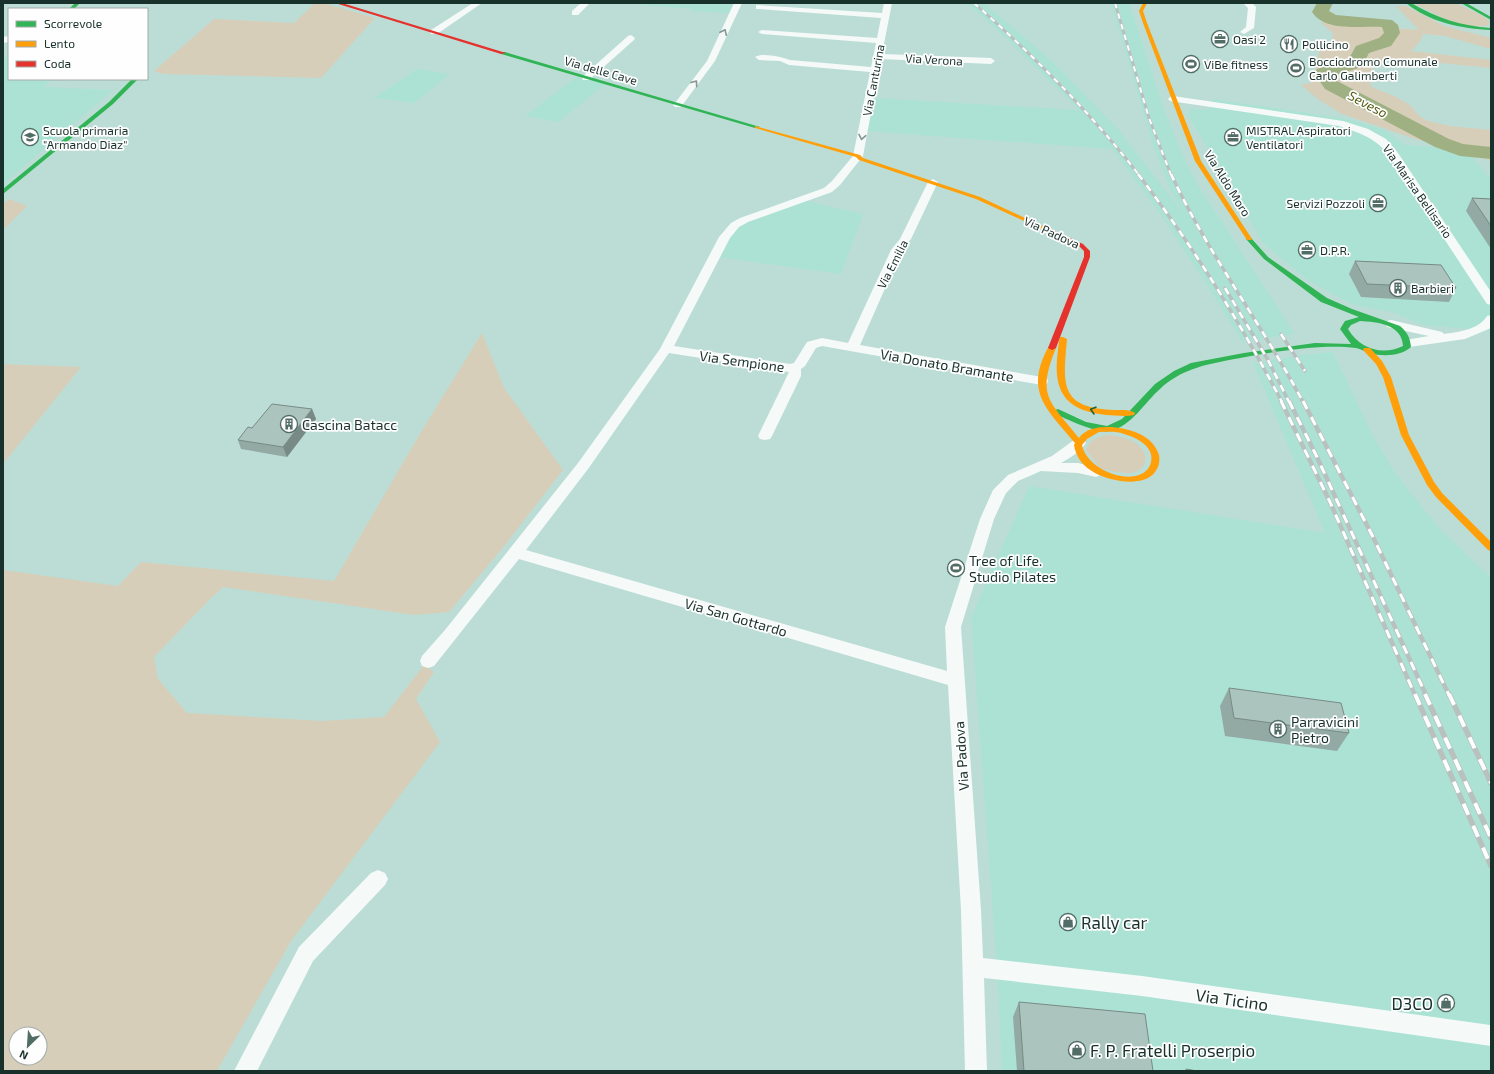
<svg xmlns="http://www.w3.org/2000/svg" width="1494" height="1074" viewBox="0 0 1494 1074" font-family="'Exo 2',sans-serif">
<rect width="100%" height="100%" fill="#bcddd5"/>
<!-- built -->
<g fill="#ace2d4">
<path d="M623,3H735L730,13L691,11V9Z"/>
<path d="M967,3H984L1052,61L1119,130L1183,213L1171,192L1153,146L1111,3H1129L1167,117L1185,160L1198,185L1295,334L1242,342L1207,285L1163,218L1112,149L865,131L872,98L1079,110L1011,43Z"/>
<path d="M3,57H9V79H53L44,87L113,90L3,184Z"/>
<path d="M417,69L450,74L414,103L374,98Z"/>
<path d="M579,75L607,83L558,122L525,116Z"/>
<path d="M1214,99L1348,119L1384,129L1405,145L1443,148L1471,155L1484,172L1488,176H1491V331L1423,325L1392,312L1353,305L1309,281L1263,243L1188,115L1191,109L1209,110Z"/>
<path d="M802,200L863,214L841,274L717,257L736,226Z"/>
<path d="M1333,352L1371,432L1395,473L1439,528L1491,578V1071H1002L997,967L971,617L1029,486L1325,533L1253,363L1308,354Z"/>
</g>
<!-- green -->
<g fill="#d7ceba" fill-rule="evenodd">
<path d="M315,3H323L375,18L321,78L163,74L154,71L214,19L294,23Z"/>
<path d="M1413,3H1455L1481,15L1489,21V24L1486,26H1459Z"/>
<path d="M1396,6H1406L1444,26L1491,38V49L1445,36L1423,34L1421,40L1411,51L1491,60V68L1389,58L1376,65L1370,72L1369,81L1372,87L1396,97L1410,105L1419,116L1428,121L1450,126L1491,130V162L1482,157L1415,139L1342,114L1319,100L1301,85L1311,83L1317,63L1320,47L1332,45L1333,33L1320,22L1419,30Z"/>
<path d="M9,199L27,206L3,230V204Z"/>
<path d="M482,333L504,388L563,470L501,550L449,612L414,615L223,587L209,600L154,657L158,679L187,713L322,721L384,717L424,665L434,672L416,699L440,742L291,941L217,1071H3V570L118,586L141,562L334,581L421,432ZM16,1034H40V1058H16Z"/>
<path d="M3,364L81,367L3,464Z"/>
<path d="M1111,435C1120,437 1129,438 1137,444C1150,454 1148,470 1131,473C1122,474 1109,470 1100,468L1086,450C1090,438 1100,436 1111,435Z"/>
</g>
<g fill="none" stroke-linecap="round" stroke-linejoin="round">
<!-- river -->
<path fill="#9fb182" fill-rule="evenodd" d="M1317,3H1333L1329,11L1336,15L1392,20L1398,25L1400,33L1391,46L1369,53L1363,64L1358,68L1333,76L1337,81L1449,139L1463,144L1491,147V159L1460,156L1435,147L1325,89L1314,73L1317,69L1346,60L1351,55L1356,46L1379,38L1384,33L1382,27C1361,25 1326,33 1312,12Z"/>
<!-- street -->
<g fill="#f5faf9" fill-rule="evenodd">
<path d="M473,3H482L437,34H431L430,32L431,30Z"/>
<path d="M581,3H590L578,15H572V11Z"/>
<path d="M734,3H742L715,61L681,107H675L673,105L675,103L707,61Z"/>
<path d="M884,3H892L882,54L991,58L995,61L991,64L881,59L863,156L840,185L832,192L748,222L739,227L730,238L674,346L790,364L794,363L807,342L822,338L848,343L891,250L900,239L928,182L933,179L938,182L911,239L902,250L860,345L1042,377L1047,378L1048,381L1047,384L1042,385L822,346L816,348L805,366L801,369V376L772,436L770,439L765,440L760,439L758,436L789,372L669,353L588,469L526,550L947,671L945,627L980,519L993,490L1008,475L1052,456L1074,440L1079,439L1084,440L1086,443C1080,452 1070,458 1061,463H1078L1101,469L1103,472L1101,475L1096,477L1078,473L1041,471L1018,481L1006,493L994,519L961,627L981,910L983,958L1142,976L1490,1025L1491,1046L1142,996L984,978L987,1071H965L961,910L948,685L519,559L434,666L428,668L422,666L420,661L422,656L445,630L578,463L660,349L719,237L731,223L740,218L824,188L832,181L853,156L870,72L789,65L780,61L759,60L755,57C761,52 783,57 790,60L871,67L876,43L762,34L758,32L762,30L877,38L881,18L759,9H756V5L882,13Z"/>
<path d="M1243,3H1252L1256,7L1254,28L1244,34L1240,32L1246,27L1248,8Z"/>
<path d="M631,35L635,38L634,40L589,80H583L582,78L583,76L628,36Z"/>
<path d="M9,36V42L3,43V37Z"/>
<path d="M1173,96L1343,121L1368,129L1386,139L1398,153L1491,292V305L1487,304L1485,301L1389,155C1374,137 1360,133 1339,126L1170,101L1168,99L1170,97Z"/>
<path d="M1491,315V328L1465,339L1409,347L1405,346L1403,343L1405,340L1429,336L1387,327L1385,324L1387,321L1391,320L1442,332L1444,334C1459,332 1478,330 1487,316Z"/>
<path d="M378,870L385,873L388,879L385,885L313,961L257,1071H234L299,947L371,873Z"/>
</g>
<!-- fast -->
<g fill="#30b455" fill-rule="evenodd">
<path d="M75,3H80L74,9H69Z"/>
<path d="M1406,3H1411C1437,18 1461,26 1491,28V30C1462,29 1429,22 1406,3Z"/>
<path d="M1461,3H1466L1491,17V20Z"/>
<path d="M501,52H505L760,127L755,128L501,54Z"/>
<path d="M132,79H138L113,104L3,194V189L109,102Z"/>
<path d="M1249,237L1251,238L1268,257L1327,298L1352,309L1400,326C1408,333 1410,338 1411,347C1401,356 1383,357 1370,353C1365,352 1361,349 1356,348C1320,343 1266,353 1229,360C1204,365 1180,370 1160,389C1144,403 1132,426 1110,431C1097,434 1067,419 1055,414L1054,412L1055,410L1058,409L1086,422L1107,426L1122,419L1155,384L1174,371L1191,363L1244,353L1315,343L1351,344L1340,329L1345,321L1359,317L1321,302L1264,259L1246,239ZM1360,321C1377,322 1402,324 1403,346C1382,356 1360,349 1348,329L1351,325Z"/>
</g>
<!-- slow -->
<g fill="#ff9f0a" fill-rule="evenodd">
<path d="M1143,3H1147L1143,11L1147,23L1201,161L1252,239L1251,240H1247L1195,161L1143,23L1139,11Z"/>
<path d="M755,126L860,155L863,158L980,197L1051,230L1046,231L976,199L859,160L856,157L755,128Z"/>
<path d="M1060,337H1063L1067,339C1063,384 1059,408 1114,410C1121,410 1130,409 1135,413L1134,415C1125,417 1115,415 1106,415C1070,411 1054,396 1057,359C1058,352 1058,344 1060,337Z"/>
<path d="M1049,346H1052L1056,348C1036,397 1050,401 1079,438C1087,427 1100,427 1112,427C1131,429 1153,435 1159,455C1160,461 1159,467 1155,472C1143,488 1110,481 1095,473C1084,467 1076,458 1074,445L1075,443C1048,410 1023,392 1049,346ZM1099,432C1107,432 1117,431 1124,434C1136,437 1155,447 1151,462C1150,468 1145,473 1139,475C1119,482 1086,466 1082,445L1087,439Z"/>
<path d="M1364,348H1370L1382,361L1391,377L1409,435L1434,482L1442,493L1491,542V551L1488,550L1436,497L1427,485L1401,435L1383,377L1376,364L1363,350Z"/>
</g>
<!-- jam -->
<g fill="#e5322d" fill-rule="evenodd">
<path d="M335,3H342L506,53L501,54Z"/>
<path d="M1048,228L1083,244L1090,251V257L1056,348L1052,350L1048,348L1084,257V251L1079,246L1046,231V229Z"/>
</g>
<!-- rail-far3 casing -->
<g stroke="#b9c1bf" stroke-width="3">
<g id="rail-far3">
<path d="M974,3C1034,56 1090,112 1139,175"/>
<path d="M1115,3L1149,118L1171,175"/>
</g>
</g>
<!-- rail-far2 casing -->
<g stroke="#b9c1bf" stroke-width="3.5">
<g id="rail-far2">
<path d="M1138,174C1193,246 1240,322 1282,402"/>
<path d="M1171,174C1208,254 1262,324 1303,402"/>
<path d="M1225,288L1268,360L1289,402"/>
<path d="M1281,334L1305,371"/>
</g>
</g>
<!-- rail-far1 casing -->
<g stroke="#b9c1bf" stroke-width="4.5">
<g id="rail-far1">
<path d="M1281,401L1330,502L1415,695"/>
<path d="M1289,401L1317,457L1426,695"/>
<path d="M1303,401L1373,537L1449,695"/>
</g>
</g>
<!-- rail casing -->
<g stroke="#b9c1bf" stroke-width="5.5">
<g id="rail">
<path d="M1415,694L1491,866"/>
<path d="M1425,694L1491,838"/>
<path d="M1449,694L1491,783"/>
</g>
</g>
<!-- rail-far3 -->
<use href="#rail-far3" stroke="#fefefe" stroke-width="2" stroke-dasharray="5.5" stroke-linecap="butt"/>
<!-- rail-far2 -->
<use href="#rail-far2" stroke="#fefefe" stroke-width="2.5" stroke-dasharray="7" stroke-linecap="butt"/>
<!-- rail-far1 -->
<use href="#rail-far1" stroke="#fefefe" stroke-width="3" stroke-dasharray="9" stroke-linecap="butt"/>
<!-- rail -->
<use href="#rail" stroke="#fefefe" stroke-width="4" stroke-dasharray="12" stroke-linecap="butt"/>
</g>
<!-- wall -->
<g fill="#93a9a3">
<path d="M1472,198L1491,199V249L1466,211Z"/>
<path d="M1355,261L1456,288L1449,302L1361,297L1349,274Z"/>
<path d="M312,409L316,419L287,457L241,449L238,440L252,428Z"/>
<path d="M1229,688L1349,733L1337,751L1225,736L1220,706Z"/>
<path d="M1019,1002L1153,1071H1017L1013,1017Z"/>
</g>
<!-- shaded-wall -->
<path fill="#788a85" d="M312,409L316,419L287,457L283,447Z"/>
<!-- building -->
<g fill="#abc5be" stroke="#788a85">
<path d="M1472,198L1491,199V226Z"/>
<path d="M1355,261L1441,265L1456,288L1367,284Z"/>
<path d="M272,404L312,409L283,447L238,440L248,427L252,428Z"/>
<path d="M1229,688L1341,703L1349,733L1234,718Z"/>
<path d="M1019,1002L1145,1014L1153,1071H1024Z"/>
<path d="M1186,1069L1197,1071H1186Z"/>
</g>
<!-- one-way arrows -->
<defs><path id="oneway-chevron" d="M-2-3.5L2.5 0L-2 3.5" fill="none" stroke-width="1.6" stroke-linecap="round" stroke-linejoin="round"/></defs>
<g stroke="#869692">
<use href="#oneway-chevron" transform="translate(724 32) rotate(-65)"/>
<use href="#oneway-chevron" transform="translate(695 83) rotate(-54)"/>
<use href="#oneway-chevron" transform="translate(862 137) rotate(101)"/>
</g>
<use stroke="#205f3a" href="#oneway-chevron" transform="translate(1093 410) rotate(-164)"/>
<!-- icons -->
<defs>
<g id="office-ring" transform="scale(0.9)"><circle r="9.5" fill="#fefefe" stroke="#516d66" stroke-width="1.5"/><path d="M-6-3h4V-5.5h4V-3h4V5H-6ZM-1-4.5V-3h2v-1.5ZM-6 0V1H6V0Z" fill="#516d66"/></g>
<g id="restaurant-ring" transform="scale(0.9)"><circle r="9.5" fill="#fefefe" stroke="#516d66" stroke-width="1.5"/><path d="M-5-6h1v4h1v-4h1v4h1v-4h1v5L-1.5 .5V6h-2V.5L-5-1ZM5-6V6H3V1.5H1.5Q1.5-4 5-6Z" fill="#516d66"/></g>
<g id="stadium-ring" transform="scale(0.9)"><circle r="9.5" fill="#fefefe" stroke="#516d66" stroke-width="1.5"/><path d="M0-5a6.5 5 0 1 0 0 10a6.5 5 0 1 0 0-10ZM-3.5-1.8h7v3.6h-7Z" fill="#516d66"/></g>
<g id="school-ring" transform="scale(0.9)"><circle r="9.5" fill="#fefefe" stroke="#516d66" stroke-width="1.5"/><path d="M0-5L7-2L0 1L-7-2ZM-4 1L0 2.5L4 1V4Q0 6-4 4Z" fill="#516d66"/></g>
<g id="building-ring" transform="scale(0.9)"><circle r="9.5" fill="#fefefe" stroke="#516d66" stroke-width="1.5"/><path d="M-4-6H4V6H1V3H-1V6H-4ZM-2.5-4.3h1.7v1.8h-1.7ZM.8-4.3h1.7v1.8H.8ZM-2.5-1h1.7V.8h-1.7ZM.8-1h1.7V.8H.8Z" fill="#516d66"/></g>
<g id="shop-ring" transform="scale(0.9)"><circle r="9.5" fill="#fefefe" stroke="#516d66" stroke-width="1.5"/><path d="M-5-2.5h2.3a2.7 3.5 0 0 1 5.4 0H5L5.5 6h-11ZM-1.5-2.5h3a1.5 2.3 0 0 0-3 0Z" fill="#516d66"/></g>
</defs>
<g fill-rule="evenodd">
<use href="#office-ring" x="1220" y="39"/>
<use href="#restaurant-ring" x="1289" y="44"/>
<use href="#stadium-ring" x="1191" y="64"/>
<use href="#stadium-ring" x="1296" y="68"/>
<use href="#school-ring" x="30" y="137"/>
<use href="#office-ring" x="1233" y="137"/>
<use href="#office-ring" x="1378" y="203"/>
<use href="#office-ring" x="1307" y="250"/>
<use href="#building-ring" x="1398" y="288"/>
<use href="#building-ring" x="289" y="424"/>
<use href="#stadium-ring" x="956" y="568"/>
<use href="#building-ring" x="1278" y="729"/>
<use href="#shop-ring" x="1068" y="922"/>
<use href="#shop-ring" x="1446" y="1003"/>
<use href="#shop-ring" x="1077" y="1050"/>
</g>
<g text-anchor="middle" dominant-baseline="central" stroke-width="3.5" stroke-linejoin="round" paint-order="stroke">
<!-- far-poi labels -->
<g font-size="12" fill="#18312b" stroke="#fefefe" text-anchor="start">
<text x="1233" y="39">Oasi 2</text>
<text x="1302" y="44">Pollicino</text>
<text x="1309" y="61">Bocciodromo Comunale<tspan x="1309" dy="14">Carlo Galimberti</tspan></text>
<text x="1204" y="64">ViBe fitness</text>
<text x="43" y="130">Scuola primaria<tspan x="43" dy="14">"Armando Diaz"</tspan></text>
<text x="1246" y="130">MISTRAL Aspiratori<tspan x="1246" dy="14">Ventilatori</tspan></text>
<text x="1365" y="203" text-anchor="end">Servizi Pozzoli</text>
<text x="1320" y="250">D.P.R.</text>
<text x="1411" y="288">Barbieri</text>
</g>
<!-- far-street labels -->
<g font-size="12" fill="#18312b" stroke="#fefefe">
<text transform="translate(934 59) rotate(3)">Via Verona</text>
<text transform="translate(601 70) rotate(16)">Via delle Cave</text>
<text transform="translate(873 80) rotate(-79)">Via Canturina</text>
<text transform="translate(1228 183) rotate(58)">Via Aldo Moro</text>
<text transform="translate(1418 191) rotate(55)">Via Marisa Bellisario</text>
<text transform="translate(1052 232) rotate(25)">Via Padova</text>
<text transform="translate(892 264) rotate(-63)">Via Emilia</text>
</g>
<!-- far-water labels -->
<g font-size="13" font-style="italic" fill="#525b10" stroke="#fefefe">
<text transform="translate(1368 104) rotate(28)">Seveso</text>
</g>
<!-- street labels -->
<g font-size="14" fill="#18312b" stroke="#fefefe">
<text transform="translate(742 361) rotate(8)">Via Sempione</text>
<text transform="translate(947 365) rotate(10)">Via Donato Bramante</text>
<text transform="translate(736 617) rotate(16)">Via San Gottardo</text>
<text transform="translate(961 756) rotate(-94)">Via Padova</text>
</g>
<!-- poi labels -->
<g font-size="14" fill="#18312b" stroke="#fefefe" text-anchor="start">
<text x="302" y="424">Cascina Batacc</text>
<text x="969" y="560">Tree of Life.<tspan x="969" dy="16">Studio Pilates</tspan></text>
<text x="1291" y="721">Parravicini<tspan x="1291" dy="16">Pietro</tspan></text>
</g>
<!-- near-poi labels -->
<g font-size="17" fill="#18312b" stroke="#fefefe" text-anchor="start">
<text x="1081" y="922">Rally car</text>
<text x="1433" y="1003" text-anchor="end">D3CO</text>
<text x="1090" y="1050">F. P. Fratelli Proserpio</text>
</g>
<!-- near-street labels -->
<g font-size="17" fill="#18312b" stroke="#fefefe">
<text transform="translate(1232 999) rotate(8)">Via Ticino</text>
</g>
</g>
<!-- border -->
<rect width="1494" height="1074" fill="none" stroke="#18312b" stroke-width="8"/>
<!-- legend -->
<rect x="8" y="8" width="140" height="72" fill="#fefefe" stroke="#a2acaa"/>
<rect x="16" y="21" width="20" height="6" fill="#30b455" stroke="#a2acaa"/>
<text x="44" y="28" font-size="12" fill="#18312b">Scorrevole</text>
<rect x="16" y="41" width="20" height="6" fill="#ff9f0a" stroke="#a2acaa"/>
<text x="44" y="48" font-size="12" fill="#18312b">Lento</text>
<rect x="16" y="61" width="20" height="6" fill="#e5322d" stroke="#a2acaa"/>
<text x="44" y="68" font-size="12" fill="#18312b">Coda</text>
<!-- north arrow -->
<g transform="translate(28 1046) rotate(205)"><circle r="19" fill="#fefefe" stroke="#a2acaa"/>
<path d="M0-3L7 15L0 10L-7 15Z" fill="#516d66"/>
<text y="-6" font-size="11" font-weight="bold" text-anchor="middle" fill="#18312b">N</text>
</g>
</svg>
